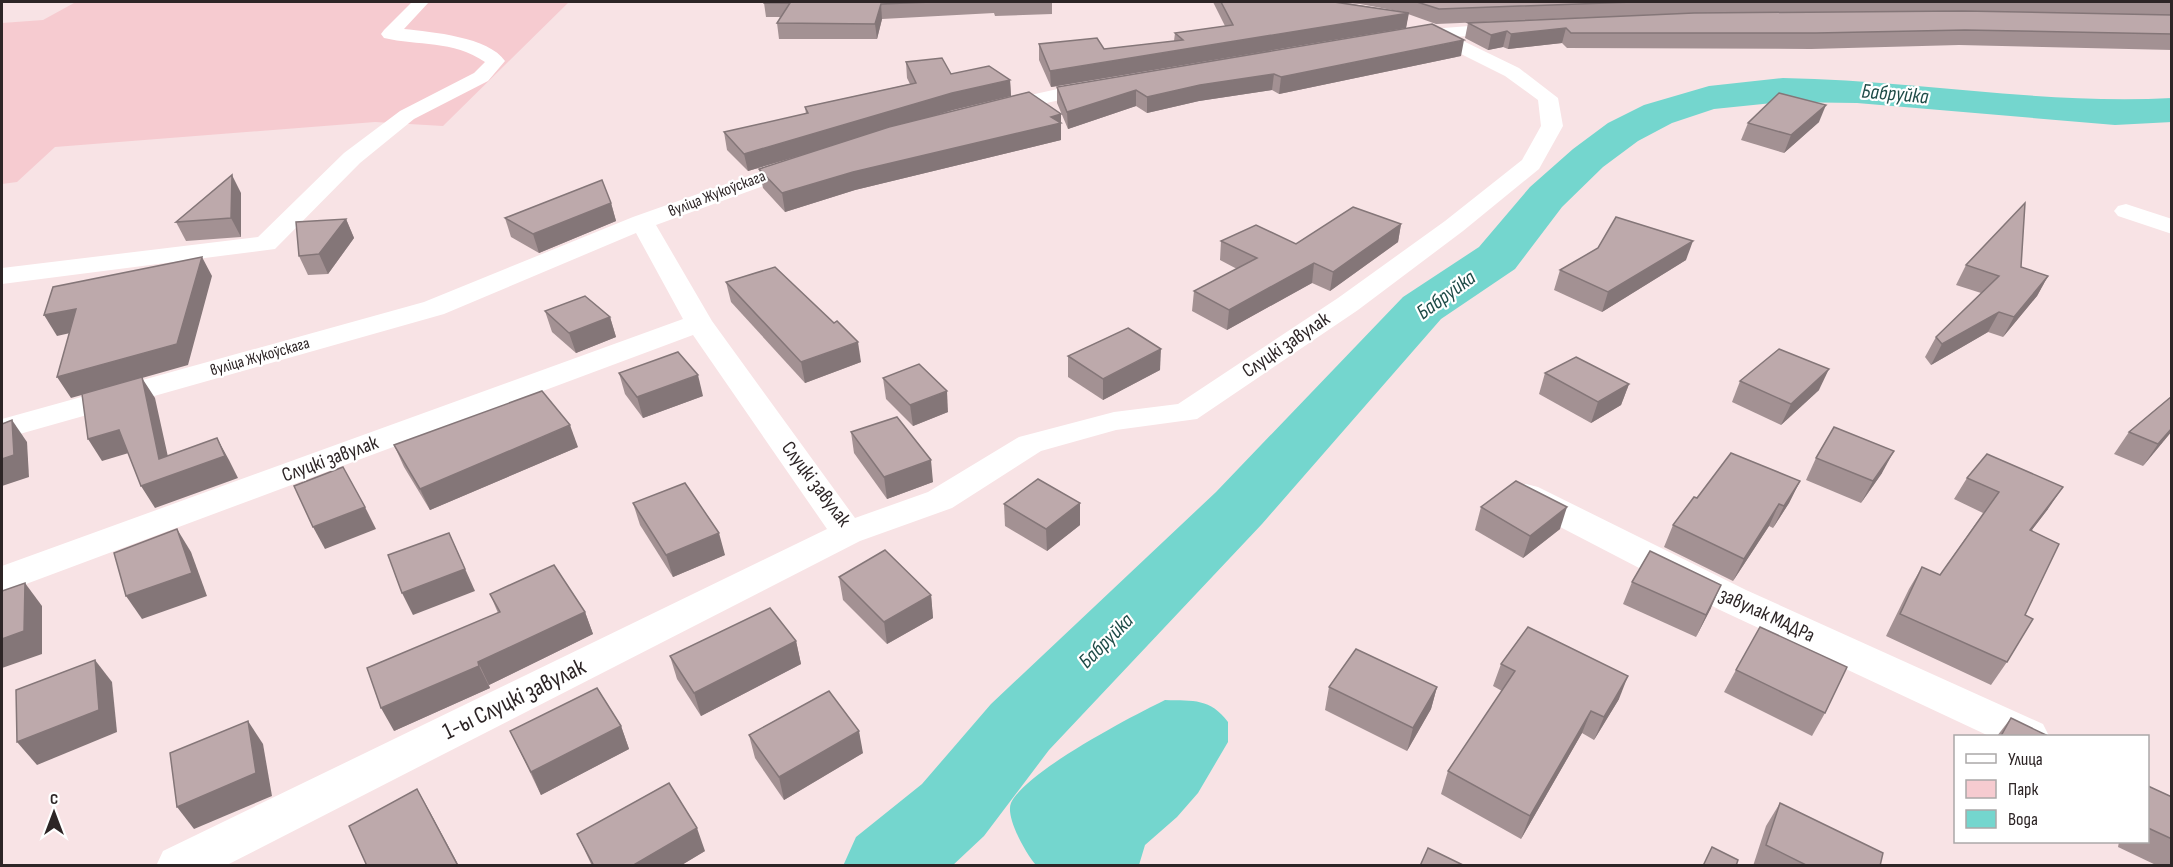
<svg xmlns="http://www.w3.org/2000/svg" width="2173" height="867" viewBox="0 0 2173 867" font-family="'Sofia Sans Condensed',sans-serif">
<rect width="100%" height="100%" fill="#f8e3e5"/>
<!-- green -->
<path fill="#f6cbd0" d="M110,2H569L443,126L375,122L55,147L17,182L2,184V23L43,20L74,3Z"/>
<!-- water -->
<path fill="#74d6ce" d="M1165,700C1194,701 1210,698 1228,722V742L1198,793L1177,817L1145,845L1139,865H1036C1026,854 1005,817 1011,803C1025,772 1132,716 1165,700Z"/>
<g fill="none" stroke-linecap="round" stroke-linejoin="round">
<!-- river -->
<path fill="#74d6ce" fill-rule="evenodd" d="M1783,78C1913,80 2042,105 2172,98V122L2115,125L1857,103L1783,102L1714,109L1672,123L1638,141L1603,167L1562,207L1515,269L1441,319L1262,524L1049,750L984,836L952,866H843L856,837L922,784L991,704L1216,492L1403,297L1479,247L1530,187L1573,149L1608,123L1644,105L1709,86Z"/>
<!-- minor -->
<g fill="#fff" fill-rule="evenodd">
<path d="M412,2H429L404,29C432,32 489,37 505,61L488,81L414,119L360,163L275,249L2,284V268L258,237L344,153L400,111L474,73L485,62C453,40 418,46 384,38L381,34L384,30Z"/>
<path d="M1508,23L1517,28L1514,32L1455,37L1519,68L1558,98L1563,126L1539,169L1463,231L1358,310L1197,419L1116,430L1041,451L952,508L860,541L225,866H156L163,851L827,529L693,335L2,593V566L683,319L636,233L444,314L2,439V419L424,302L633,217L802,157L810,159L813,164L810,169L656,225L712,321L855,518L928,492L1019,437L1114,412L1178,404L1338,298L1445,221L1522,160L1541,126L1538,100L1505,76L1431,39L1405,41L1396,36L1405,31Z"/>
<path d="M1098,80L1105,82L1108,86L1105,90L997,114L990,112L987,108L990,104Z"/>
<path d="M2126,204L2172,219V234L2118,216L2114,211L2118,206Z"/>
<path d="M1526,484L1538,487L1746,590L2043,724L2049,736H1989L1720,610L1514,503L1509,495L1514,487Z"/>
</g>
</g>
<!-- wall -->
<g fill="#a39193" fill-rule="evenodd">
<path d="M1213,2H2172V50L1959,45L1811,49L1567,48L1562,43L1508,49L1503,47L1488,50L1465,38L1468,23L1602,17L1436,24L1408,14L1406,28L1051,87L1039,60V44L1104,49L1174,41L1175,33L1225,26ZM1346,3L1360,4L1403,12Z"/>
<path d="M764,3V2H1052V14L995,16L994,13L882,19L877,39H779L777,23L780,17H766Z"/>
<path d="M1461,56L1279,94L1272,90L1199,101L1147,113L1136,106L1068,129L1057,103V87Z"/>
<path d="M906,62L951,74L1010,80L1011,96L953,110L935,115L1061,114V140L855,190L785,212L763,188L759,169L809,153L748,171L727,150L724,132L806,114L805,107L910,84L907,78Z"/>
<path d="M1819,122L1784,153L1741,140L1748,123Z"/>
<path d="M241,193V237L186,241L176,222Z"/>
<path d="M611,203L616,221L539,253L511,237L505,218Z"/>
<path d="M346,219L354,238L328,274L308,275L299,256Z"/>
<path d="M1401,224L1398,242L1330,291L1312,283L1227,330L1192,311L1194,291L1237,269L1220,260L1221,241L1296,244Z"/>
<path d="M1686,260L1602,312L1554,290L1560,270Z"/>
<path d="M1966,265L2021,267L2048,276L2037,296L2003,337L1988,332L1931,365L1925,357L1936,337L1981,293L1956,285Z"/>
<path d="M726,282L861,362L805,383L731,302Z"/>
<path d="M545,311L610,317L616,337L576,353L552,332Z"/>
<path d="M1068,356L1160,370L1103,400L1068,377Z"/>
<path d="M619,373L703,396L643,418L625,394Z"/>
<path d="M1545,373L1629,384L1621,405L1591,423L1539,394Z"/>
<path d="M883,378L948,412L913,426L886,399Z"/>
<path d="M1740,381L1819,390L1781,425L1732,402Z"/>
<path d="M2172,396V431L2143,466L2114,454L2129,432Z"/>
<path d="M851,432L933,482L887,499L854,453Z"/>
<path d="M394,445L578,447L430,510L404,467Z"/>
<path d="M1816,458L1882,473L1861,503L1806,480Z"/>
<path d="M1967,478L2048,509L2031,531L2025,615L2007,662L1991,685L1886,636L1909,589L1922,567L1940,575L1983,513L1954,499Z"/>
<path d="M1800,481L1789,503L1773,528L1769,526L1733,581L1664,547L1673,525L1697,498Z"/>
<path d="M633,503L725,555L673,577L640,525Z"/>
<path d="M1004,504L1080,525L1047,551L1005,526Z"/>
<path d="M1481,507L1560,529L1523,558L1475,530Z"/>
<path d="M839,577L931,595L933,618L887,644L843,600Z"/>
<path d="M1632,582L1711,608L1696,637L1623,604Z"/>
<path d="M490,594L585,612L593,634L489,685L490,688L394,731L498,613Z"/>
<path d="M796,641L801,664L701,716L677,679L670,656Z"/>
<path d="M1501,664L1619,699L1594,740L1582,733L1521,839L1441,794L1448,771L1502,691L1493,686Z"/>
<path d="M1736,670L1825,713L1812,736L1724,692Z"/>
<path d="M1329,687H1437L1431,709L1407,751L1325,710Z"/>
<path d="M2011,718L2048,736H1997Z"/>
<path d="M621,726L629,749L541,795L510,731Z"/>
<path d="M749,735L863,753L784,800L755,758Z"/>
<path d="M2148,786L2172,797V866H2158L2118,847L2119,842H2148Z"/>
<path d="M1780,803L1880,866H1753L1766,826Z"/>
<path d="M577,834L705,851L680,866H592Z"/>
</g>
<!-- shaded-wall -->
<g fill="#847678">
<path d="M881,4L882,19L877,39L875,24Z"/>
<path d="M1409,13L1406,28L1051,87L1050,71Z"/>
<path d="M1566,28L1562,43L1508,49L1511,34Z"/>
<path d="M1507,31L1503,47L1488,50L1491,35Z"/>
<path d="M1464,40L1461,56L1279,94L1281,77Z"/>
<path d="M1274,74L1272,90L1199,101L1147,113V97L1200,85Z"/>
<path d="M1010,80L1011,96L953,110L748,171L744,154L952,93Z"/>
<path d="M1136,90V106L1068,129L1067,112Z"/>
<path d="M1826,105L1819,122L1784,153L1791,135Z"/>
<path d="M1061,114V140L855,190L785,212L782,193L853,172Z"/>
<path d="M232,175L241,193V237L231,218Z"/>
<path d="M611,203L616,221L539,253L533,234Z"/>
<path d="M346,219L354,238L328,274L319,254Z"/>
<path d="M1401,224L1398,242L1330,291L1333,272Z"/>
<path d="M1693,241L1686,260L1602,312L1608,292Z"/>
<path d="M202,257L212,276L188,365L142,378L155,398L172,475L217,438L229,460L238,478L155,508L141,486L159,459L142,378L71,398L57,377Z"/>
<path d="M1314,263L1312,283L1227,330L1229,310Z"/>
<path d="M2048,276L2037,296L2003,337L2014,317Z"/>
<path d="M76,309L88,329L57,336L44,315Z"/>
<path d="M1999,312L1988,332L1931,365L1942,344Z"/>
<path d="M610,317L616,337L576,353L569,333Z"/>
<path d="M858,342L861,362L805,383L801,362Z"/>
<path d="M1161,349L1160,370L1103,400V379Z"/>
<path d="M1829,369L1819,390L1781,425L1791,404Z"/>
<path d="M698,375L703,396L643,418L637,397Z"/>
<path d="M1629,384L1621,405L1591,423L1598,402Z"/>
<path d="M947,391L948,412L913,426L910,405Z"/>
<path d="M12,420L27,442L29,477L2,486V459Z"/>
<path d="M570,425L578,447L430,510L420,489Z"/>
<path d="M2172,428V431L2143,466L2158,444Z"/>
<path d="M119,430L132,452L102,461L88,439Z"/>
<path d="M1894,451L1882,473L1861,503L1873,481Z"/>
<path d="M931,460L933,482L887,499L884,477Z"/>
<path d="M1800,481L1789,503L1773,528L1784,506Z"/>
<path d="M2063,487L2048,509L2015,552L2030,530Z"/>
<path d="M1080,503V525L1047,551L1046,529Z"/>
<path d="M1779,504L1769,526L1733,581L1744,559Z"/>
<path d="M365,507L376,529L325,549L313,527Z"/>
<path d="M1567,507L1560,529L1523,558L1530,536Z"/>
<path d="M177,529L191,552L207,596L142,619L126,596Z"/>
<path d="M449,533L475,591L413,615L402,593Z"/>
<path d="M719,533L725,555L673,577L666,555Z"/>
<path d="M25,583L42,606V654L2,668V639Z"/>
<path d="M1721,585L1711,608L1696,637L1706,615Z"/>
<path d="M931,595L933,618L887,644L884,622Z"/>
<path d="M585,612L593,634L489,685L478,662Z"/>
<path d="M796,641L801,664L701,716L694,693Z"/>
<path d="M95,660L112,682L117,732L37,765L17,742Z"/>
<path d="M479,666L490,688L394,731L381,708Z"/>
<path d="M1628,676L1619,699L1594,740L1604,717Z"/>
<path d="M1437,687L1431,709L1407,751L1413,728Z"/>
<path d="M1591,711L1582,733L1521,839L1530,816Z"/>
<path d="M248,721L263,744L272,796L194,829L177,807Z"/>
<path d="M621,726L629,749L541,795L531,772Z"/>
<path d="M859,731L863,753L784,800L779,777Z"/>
<path d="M417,789L430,812L459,866H458Z"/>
<path d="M697,828L705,851L680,866H632Z"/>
</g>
<!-- building -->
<g fill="#bda9ab" stroke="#847678" stroke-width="1.5">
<path d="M1221,2H1334L1409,13L1050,71L1039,44L1097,38L1104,49L1183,40L1175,33L1233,25Z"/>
<path d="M1417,2H1633L1439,9Z"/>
<path d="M764,3V2H932L881,4L875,24L777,23L790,3Z"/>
<path d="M1963,11L2172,15V34L1965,30L1816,33H1571L1566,28L1511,34L1507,31L1491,35L1468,23L1694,13Z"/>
<path d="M1432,24L1464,40L1281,77L1274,74L1200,85L1147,97L1136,90L1067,112L1057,87Z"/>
<path d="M942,58L951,74L989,66L1010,80L952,93L744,154L724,132L808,113L805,107L916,83L906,62Z"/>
<path d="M1029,92L1061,114L1051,117L1061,123L853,172L782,193L759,169L889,127Z"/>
<path d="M1779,93L1826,105L1791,135L1748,123Z"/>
<path d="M232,175L231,218L176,222Z"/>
<path d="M602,180L611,203L533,234L505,218Z"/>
<path d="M2025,203L2021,267L2048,276L2014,317L1999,312L1942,344L1936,337L1999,276L1966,265Z"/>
<path d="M1353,207L1401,224L1333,272L1314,263L1229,310L1194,291L1257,258L1221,241L1256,225L1296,244Z"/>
<path d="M1616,217L1693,241L1608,292L1560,270L1598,248Z"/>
<path d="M346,219L319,254L299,256L296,222Z"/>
<path d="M202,257L177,344L57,377L76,309L44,315L53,287Z"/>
<path d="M775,267L834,323L837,321L858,342L801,362L726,282Z"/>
<path d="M585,296L610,317L569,333L545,311Z"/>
<path d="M1128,328L1161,349L1103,379L1068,356Z"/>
<path d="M1779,349L1829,369L1791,404L1740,381Z"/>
<path d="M678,352L698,375L637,397L619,373Z"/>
<path d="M1576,357L1629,384L1598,402L1545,373Z"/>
<path d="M919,364L947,391L910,405L883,378Z"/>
<path d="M142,377L159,459L217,438L225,456L141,486L119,430L88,439L82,394Z"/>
<path d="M542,391L570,425L420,489L394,445Z"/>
<path d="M2172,396V428L2158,444L2129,432Z"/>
<path d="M897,417L931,460L884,477L851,432Z"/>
<path d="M12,420L14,455L2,459V424Z"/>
<path d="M1834,427L1894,451L1873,481L1816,458Z"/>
<path d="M1731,453L1800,481L1784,506L1779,504L1744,559L1673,525L1694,497L1697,498Z"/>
<path d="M1987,454L2063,487L2030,530L2059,544L2025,615L2033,619L2007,662L1900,614L1922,567L1940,575L1999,492L1967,478Z"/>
<path d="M343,467L365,507L313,527L294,486Z"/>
<path d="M1038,479L1080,503L1046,529L1004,504Z"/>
<path d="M1516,481L1567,507L1530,536L1481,507Z"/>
<path d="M685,483L719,533L666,555L633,503Z"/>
<path d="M177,529L192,573L126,596L114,553Z"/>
<path d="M449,533L465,569L402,593L388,555Z"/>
<path d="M885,550L931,595L884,622L839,577Z"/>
<path d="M1650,551L1721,585L1706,615L1632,582Z"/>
<path d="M554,565L585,612L478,662L479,666L381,708L367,668L500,612L490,594Z"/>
<path d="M25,583L24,631L2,639V591Z"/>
<path d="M770,608L796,641L694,693L670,656Z"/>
<path d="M1528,627L1628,676L1604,717L1591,711L1530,816L1448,771L1515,671L1501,664Z"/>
<path d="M1760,627L1847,667L1825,713L1736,670Z"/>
<path d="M1356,649L1437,687L1413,728L1329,687Z"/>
<path d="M95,660L99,710L17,742L16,690Z"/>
<path d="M597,688L621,726L531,772L510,731Z"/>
<path d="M829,691L859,731L779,777L749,735Z"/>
<path d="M2011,718L2048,736H2001Z"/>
<path d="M248,721L256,773L177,807L170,753Z"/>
<path d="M669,783L697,828L632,866H594L577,834Z"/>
<path d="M2148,786L2172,797V839L2148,828Z"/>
<path d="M417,789L458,866H367L349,826Z"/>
<path d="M1780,803L1883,853L1880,866H1808L1766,845Z"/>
<path d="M1712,847L1738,860L1736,866H1703Z"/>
<path d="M1428,848L1465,866H1420Z"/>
</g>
<g text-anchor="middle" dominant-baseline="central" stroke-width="4.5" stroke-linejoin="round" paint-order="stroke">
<!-- far-street labels -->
<g font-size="16" fill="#2d2526" stroke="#fff">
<text transform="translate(717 194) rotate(-21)">вуліца Жукоўскага</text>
<text transform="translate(260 357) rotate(-16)">вуліца Жукоўскага</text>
</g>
<!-- street labels -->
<g font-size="20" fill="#2d2526" stroke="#fff">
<text transform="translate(1286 345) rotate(-34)">Слуцкі завулак</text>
<text transform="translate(330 459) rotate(-20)">Слуцкі завулак</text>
<text transform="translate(816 484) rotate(53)">Слуцкі завулак</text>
<text transform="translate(1767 615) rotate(25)">завулак МАДРа</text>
</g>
<!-- water labels -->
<g font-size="21" font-style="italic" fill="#1e4b47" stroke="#fff">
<text transform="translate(1895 94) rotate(5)">Бабруйка</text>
<text transform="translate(1446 295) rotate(-36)">Бабруйка</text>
<text transform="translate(1106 641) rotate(-45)">Бабруйка</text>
</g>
<!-- near-street labels -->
<g font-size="24" fill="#2d2526" stroke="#fff">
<text transform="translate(514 699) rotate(-26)">1-ы Слуцкі завулак</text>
</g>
</g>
<!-- border -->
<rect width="2173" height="867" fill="none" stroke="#2d2526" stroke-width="6"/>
<!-- legend -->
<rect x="1954" y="735" width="195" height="108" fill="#ffffff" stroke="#aba8a8" stroke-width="1.5"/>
<rect x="1966" y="754" width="30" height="9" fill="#ffffff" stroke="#aba8a8" stroke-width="1.5"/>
<text x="2008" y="765" font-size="18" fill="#2d2526">Улица</text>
<rect x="1966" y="780" width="30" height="18" fill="#f6cbd0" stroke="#aba8a8" stroke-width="1.5"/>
<text x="2008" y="795" font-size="18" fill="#2d2526">Парк</text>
<rect x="1966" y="810" width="30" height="18" fill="#74d6ce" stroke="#aba8a8" stroke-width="1.5"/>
<text x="2008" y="825" font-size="18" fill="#2d2526">Вода</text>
<!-- north arrow -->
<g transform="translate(54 813)" stroke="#ffffff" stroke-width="4.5" paint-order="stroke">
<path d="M0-4.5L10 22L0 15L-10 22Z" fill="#2d2526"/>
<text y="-9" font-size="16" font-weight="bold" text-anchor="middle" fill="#2d2526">С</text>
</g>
</svg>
